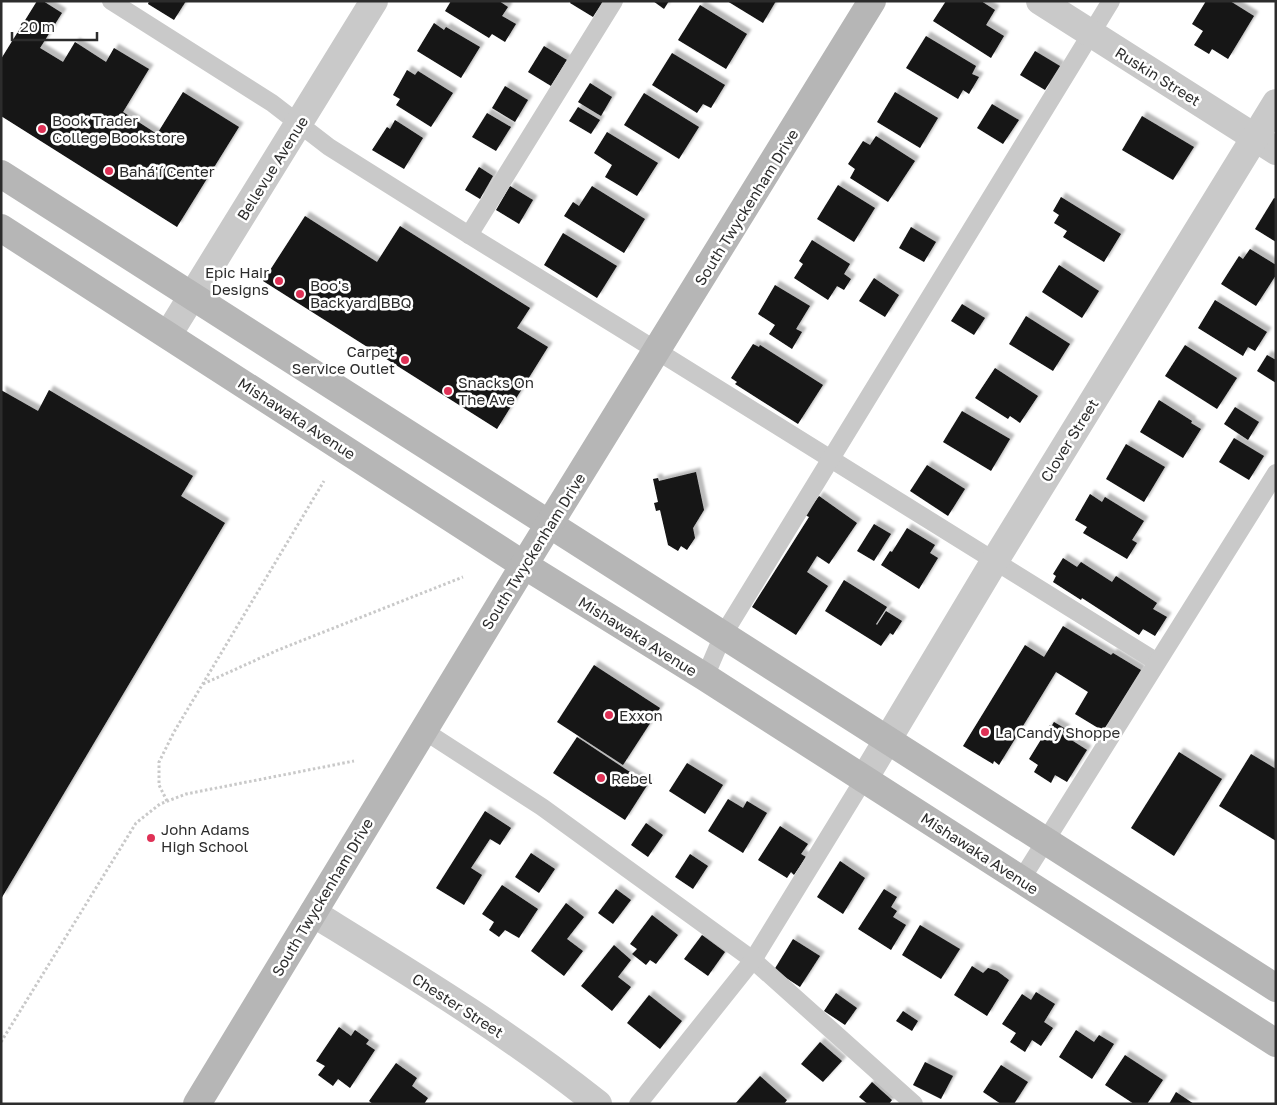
<svg xmlns="http://www.w3.org/2000/svg" width="1277" height="1105" viewBox="0 0 1277 1105" font-family="'Golos Text',sans-serif">
<defs>
<filter id="shadow"><feDropShadow dx="4.5" dy="-4.5" stdDeviation="1" flood-color="#0004"/></filter>
</defs>
<rect width="100%" height="100%" fill="#fff"/>
<!-- building -->
<g fill="#131313" filter="url(#shadow)">
<path d="M37,1H43L62,13L40,48L63,62L75,42L106,62L114,48L149,69L123,112L157,134L183,92L239,127L177,227L1,116V59Z"/>
<path d="M149,1H186L174,20L148,4Z"/>
<path d="M451,1H499L508,7L502,16L516,24L505,42L492,34L489,38L445,11Z"/>
<path d="M571,1H603L593,17L570,3Z"/>
<path d="M653,1H669L664,9Z"/>
<path d="M727,1H776L763,23Z"/>
<path d="M946,1H981L995,10L986,25L1004,36L991,58L933,21Z"/>
<path d="M1206,1H1230L1254,16L1228,59L1212,49L1209,54L1194,45L1203,31L1192,24Z"/>
<path d="M700,5L747,34L726,69L678,40Z"/>
<path d="M434,23L444,30L446,27L480,47L461,78L417,51Z"/>
<path d="M926,36L976,66L972,74L979,77L969,94L963,90L958,99L906,68Z"/>
<path d="M544,46L567,60L551,86L528,72Z"/>
<path d="M1035,51L1060,66L1045,90L1020,75Z"/>
<path d="M672,53L725,85L711,108L703,104L697,113L652,85Z"/>
<path d="M407,70L415,75L418,71L453,93L431,127L396,105L400,99L393,95Z"/>
<path d="M590,83L612,97L601,116L578,102Z"/>
<path d="M505,86L528,100L515,122L492,108Z"/>
<path d="M895,92L938,118L920,148L877,122Z"/>
<path d="M644,93L699,127L679,159L624,125Z"/>
<path d="M992,104L1019,120L1003,144L977,128Z"/>
<path d="M578,107L600,120L591,134L569,121Z"/>
<path d="M487,113L511,127L496,151L472,137Z"/>
<path d="M1142,116L1194,147L1173,180L1122,150Z"/>
<path d="M395,120L423,138L404,169L372,150L387,127L390,129Z"/>
<path d="M607,132L658,163L637,196L605,177L612,165L594,153Z"/>
<path d="M876,136L915,161L888,202L850,178L855,169L848,164L863,141L870,145Z"/>
<path d="M479,167L493,176L480,199L465,190Z"/>
<path d="M838,185L875,208L854,242L817,219Z"/>
<path d="M510,186L533,200L519,224L496,210Z"/>
<path d="M592,186L645,219L624,253L564,216L573,202L579,206Z"/>
<path d="M1061,197L1121,234L1104,262L1063,237L1067,231L1054,223L1059,215L1053,211Z"/>
<path d="M1274,198L1276,199V242L1255,229Z"/>
<path d="M305,216L377,262L400,226L530,308L517,328L548,347L497,429L263,281Z"/>
<path d="M911,227L936,242L924,262L899,248Z"/>
<path d="M563,233L617,266L597,298L544,265Z"/>
<path d="M812,240L850,264L844,274L851,279L844,290L837,286L828,300L794,278L803,264L799,261Z"/>
<path d="M1250,249L1276,265V275L1256,306L1221,284L1239,256L1243,259Z"/>
<path d="M1059,265L1099,291L1082,318L1042,292Z"/>
<path d="M874,278L899,295L885,317L859,301Z"/>
<path d="M775,285L810,306L796,329L802,332L792,349L769,334L775,325L758,314Z"/>
<path d="M1215,300L1267,332L1255,351L1248,347L1243,356L1198,328Z"/>
<path d="M962,304L985,318L974,335L951,321Z"/>
<path d="M1026,316L1070,344L1053,371L1009,344Z"/>
<path d="M753,344L759,347L760,345L823,385L798,424L735,384L737,382L731,378Z"/>
<path d="M1185,345L1237,378L1217,409L1165,376Z"/>
<path d="M1267,355L1276,360V383L1257,371Z"/>
<path d="M995,368L1038,396L1020,423L1010,416L1008,419L975,398Z"/>
<path d="M1,390L38,411L49,390L193,476L181,496L225,523L1,899Z"/>
<path d="M1159,400L1192,421L1191,423L1201,429L1183,458L1140,432Z"/>
<path d="M1235,407L1259,422L1248,440L1224,424Z"/>
<path d="M962,411L1010,439L991,471L943,442Z"/>
<path d="M1234,438L1264,456L1249,480L1219,462Z"/>
<path d="M1126,444L1165,467L1144,502L1106,479Z"/>
<path d="M927,465L965,489L948,516L910,491Z"/>
<path d="M696,472L704,510L693,528L695,538L687,550L681,546L678,551L668,545L660,510L656,511L654,503L658,502L653,479L658,478L659,481Z"/>
<path d="M1090,494L1102,502L1105,497L1144,521L1132,540L1137,543L1127,559L1083,533L1087,527L1075,520Z"/>
<path d="M819,496L857,523L829,564L817,556L807,572L828,586L796,635L752,607L809,517L805,515Z"/>
<path d="M874,524L891,534L874,561L857,551Z"/>
<path d="M907,528L935,545L930,553L938,558L919,589L881,565L890,551L892,552Z"/>
<path d="M1063,558L1077,567L1081,562L1112,582L1116,576L1157,603L1153,609L1167,617L1155,636L1143,629L1139,635L1082,598L1081,600L1053,582L1056,576L1053,574Z"/>
<path d="M844,580L887,607L876,624L877,625L886,611L902,621L893,635L890,633L881,646L825,611Z"/>
<path d="M1063,626L1111,655L1113,653L1141,670L1103,731L1075,714L1088,692L1056,672L999,765L994,761L993,764L963,746L1025,645L1044,657Z"/>
<path d="M594,665L660,708L623,765L557,722Z"/>
<path d="M1054,722L1066,729L1062,734L1087,750L1067,782L1055,775L1051,783L1034,772L1038,765L1029,759L1050,725L1051,727Z"/>
<path d="M577,737L648,784L625,820L553,773Z"/>
<path d="M1179,752L1222,779L1174,856L1131,828Z"/>
<path d="M1251,754L1276,769V841L1219,806Z"/>
<path d="M687,763L723,785L705,814L669,791Z"/>
<path d="M728,799L743,808L747,801L767,813L743,853L708,831Z"/>
<path d="M485,811L511,828L500,845L490,839L471,868L482,875L464,905L436,888Z"/>
<path d="M646,823L663,835L648,857L631,845Z"/>
<path d="M780,826L808,844L801,854L806,857L794,875L791,872L787,878L758,860Z"/>
<path d="M531,853L555,869L539,893L515,877Z"/>
<path d="M690,854L708,866L693,889L675,877Z"/>
<path d="M840,861L865,878L843,914L817,897Z"/>
<path d="M502,885L538,909L519,938L505,930L499,937L489,930L494,922L482,914Z"/>
<path d="M616,889L631,900L613,924L598,913Z"/>
<path d="M884,889L897,897L891,907L897,911L893,917L906,925L891,950L858,929Z"/>
<path d="M566,903L584,917L567,939L583,951L564,976L531,951Z"/>
<path d="M652,915L678,935L656,964L650,960L646,965L632,954L637,949L630,944Z"/>
<path d="M920,925L960,949L941,979L902,955Z"/>
<path d="M702,935L725,952L708,976L684,959Z"/>
<path d="M793,939L820,956L800,987L774,970Z"/>
<path d="M614,945L631,960L618,977L631,987L612,1011L581,986Z"/>
<path d="M972,966L983,973L988,968L997,971L1009,980L987,1016L954,995Z"/>
<path d="M1036,992L1055,1004L1044,1022L1053,1028L1041,1046L1032,1040L1025,1052L1010,1042L1016,1033L1002,1024L1022,994L1031,1000Z"/>
<path d="M836,993L857,1008L845,1025L824,1011Z"/>
<path d="M649,995L682,1021L660,1049L627,1023Z"/>
<path d="M903,1011L918,1021L912,1031L896,1021Z"/>
<path d="M339,1027L351,1036L355,1030L369,1040L366,1044L375,1050L350,1088L338,1079L333,1086L318,1075L325,1066L316,1061Z"/>
<path d="M1076,1030L1094,1042L1099,1035L1114,1044L1092,1079L1059,1057Z"/>
<path d="M820,1042L842,1061L823,1082L801,1064Z"/>
<path d="M1125,1055L1163,1080L1147,1104H1134L1105,1085Z"/>
<path d="M925,1062L953,1076L941,1099L913,1085Z"/>
<path d="M396,1063L417,1078L412,1086L428,1098L424,1104H373L369,1101Z"/>
<path d="M1001,1065L1028,1082L1014,1104H1001L983,1092Z"/>
<path d="M760,1076L787,1100L784,1104H735Z"/>
<path d="M872,1082L892,1100L889,1104H868L859,1097Z"/>
<path d="M1176,1092L1194,1104H1169Z"/>
</g>
<g fill="none" stroke-linecap="round" stroke-linejoin="round">
<!-- path -->
<g stroke="#c9c9c9" stroke-width="3" stroke-dasharray="2.5 2.5" stroke-linecap="butt">
<path d="M203,684L278,650L463,577"/>
<path d="M167,801L159,785V762L174,732L324,481"/>
<path d="M1,1042L136,823L160,804L186,794L354,761"/>
</g>
<!-- lane -->
<g stroke="#c9c9c9" stroke-width="18">
<path d="M111,1L272,103L329,147L469,235L617,326L1157,662"/>
<path d="M469,235L614,1"/>
<path d="M705,677L723,635L1111,1"/>
<path d="M423,730L542,807L753,960L914,1104"/>
<path d="M1021,880L1276,473"/>
<path d="M638,1104L753,960L864,779"/>
</g>
<!-- street -->
<g stroke="#c9c9c9" stroke-width="28">
<path d="M1040,1L1276,151"/>
<path d="M168,335L374,1"/>
<path d="M864,779L994,562L1276,103"/>
<path d="M313,913C410,973 508,1032 598,1104"/>
</g>
<!-- secondary -->
<g stroke="#b6b6b6" stroke-width="28">
<path d="M1,174L1276,988"/>
<path d="M1,228L524,565L705,677L1276,1043"/>
<path d="M197,1104L524,565L872,1"/>
</g>
</g>
<!-- markers -->
<g fill="#df3156" stroke="#fff" stroke-width="2">
<circle cx="42" cy="129" r="5"/>
<circle cx="109" cy="171" r="5"/>
<circle cx="279" cy="281" r="5"/>
<circle cx="300" cy="294" r="5"/>
<circle cx="405" cy="360" r="5"/>
<circle cx="448" cy="391" r="5"/>
<circle cx="609" cy="715" r="5"/>
<circle cx="985" cy="732" r="5"/>
<circle cx="601" cy="778" r="5"/>
<circle cx="151" cy="838" r="5"/>
</g>
<g text-anchor="middle" dominant-baseline="central" stroke-width="5" stroke-linejoin="round" paint-order="stroke">
<!-- street labels -->
<g font-size="15" fill="#2c2c2c" stroke="#fff">
<text transform="translate(1158 76) rotate(32)">Ruskin Street</text>
<text transform="translate(272 168) rotate(-58)">Bellevue Avenue</text>
<text transform="translate(746 207) rotate(-58)">South Twyckenham Drive</text>
<text transform="translate(297 418) rotate(33)">Mishawaka Avenue</text>
<text transform="translate(1069 440) rotate(-58)">Clover Street</text>
<text transform="translate(533 551) rotate(-58)">South Twyckenham Drive</text>
<text transform="translate(638 636) rotate(32)">Mishawaka Avenue</text>
<text transform="translate(980 853) rotate(33)">Mishawaka Avenue</text>
<text transform="translate(322 897) rotate(-59)">South Twyckenham Drive</text>
<text transform="translate(458 1005) rotate(33)">Chester Street</text>
</g>
<!-- poi labels -->
<g font-size="15" fill="#2c2c2c" stroke="#fff" text-anchor="start">
<text x="52" y="120">Book Trader<tspan x="52" dy="17">College Bookstore</tspan></text>
<text x="119" y="171">Bahá'í Center</text>
<text x="269" y="272" text-anchor="end">Epic Hair<tspan x="269" dy="17">Designs</tspan></text>
<text x="310" y="285">Boo's<tspan x="310" dy="17">Backyard BBQ</tspan></text>
<text x="395" y="351" text-anchor="end">Carpet<tspan x="395" dy="17">Service Outlet</tspan></text>
<text x="458" y="382">Snacks On<tspan x="458" dy="17">The Ave</tspan></text>
<text x="619" y="715">Exxon</text>
<text x="995" y="732">La Candy Shoppe</text>
<text x="611" y="778">Rebel</text>
<text x="161" y="829">John Adams<tspan x="161" dy="17">High School</tspan></text>
</g>
</g>
<!-- border -->
<rect width="1277" height="1105" fill="none" stroke="#2c2c2c" stroke-width="5"/>
<!-- scale -->
<path d="M12 32v8h85v-8" fill="none" stroke="#2c2c2c" stroke-width="2.5"/>
<text x="20" y="32" font-size="15" fill="#2c2c2c" stroke="#ffffff" stroke-width="4" paint-order="stroke">20 m</text>
</svg>
